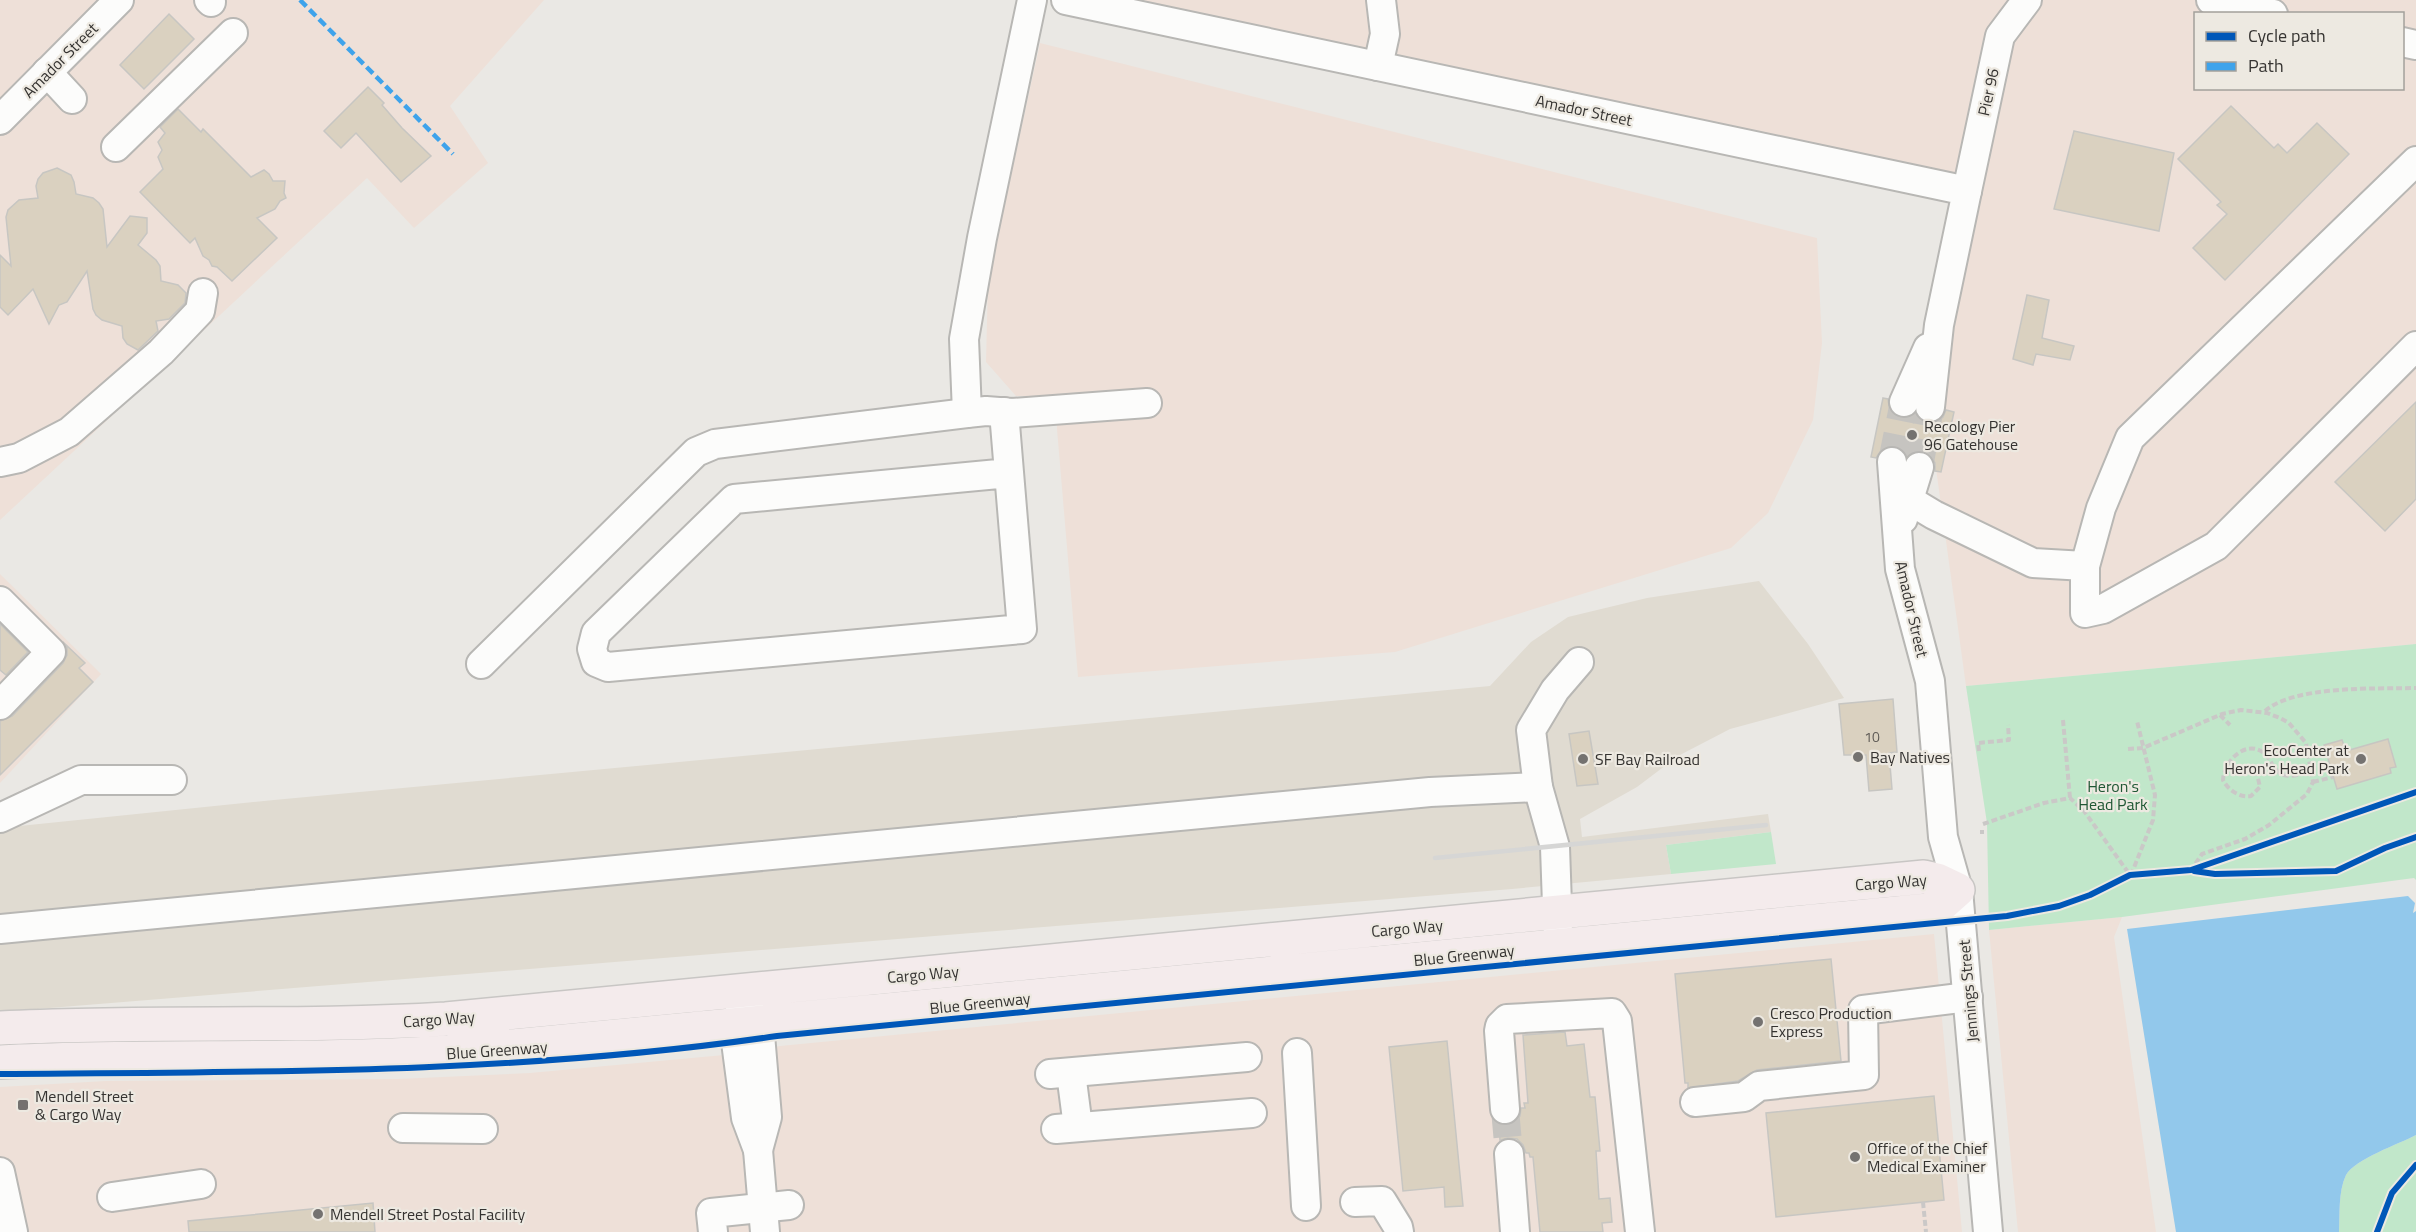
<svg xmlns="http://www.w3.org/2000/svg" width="2416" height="1232" viewBox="0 0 2416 1232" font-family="'Titillium Web',sans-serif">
<rect width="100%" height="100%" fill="#eae8e4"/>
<!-- industrial -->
<g fill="#eee0d8" fill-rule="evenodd">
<path d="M0,0H544L450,106L488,163L414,228L367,178L0,520Z"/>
<path d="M1078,0H2416V644L1966,686L1923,374L1967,191ZM2196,14H2402V88H2196Z"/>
<path d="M1040,43L1817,238L1822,343L1813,420L1768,513L1731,548L1395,652L1078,677L1057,429V396H1016L986,362L988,280Z"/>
<path d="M0,574L101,674L0,783Z"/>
<path d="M2122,917L2114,937L2156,1232H2018L1989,930Z"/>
<path d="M1934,934L1962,1232H0V1087L106,1081L398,1079L530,1073L724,1055L780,1046Z"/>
</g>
<!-- built -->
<path fill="#e0dbd1" d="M1759,581L1808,644L1844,698L1730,729L1678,756L1637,787L1580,819L1582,837L1768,814L1771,832L1666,845L1671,874L1512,889L0,1012V828L274,800L1490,686L1531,642L1568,617L1647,598Z"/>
<!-- green -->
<g fill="#c1e7ca">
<path d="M2416,644V880L2414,878L2122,917L1989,930L1987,823L1966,686Z"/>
<path d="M1771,832L1776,864L1671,874L1666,845Z"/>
<path d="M2416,1135V1232H2339C2340,1214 2338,1192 2346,1175C2355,1159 2399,1144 2416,1135Z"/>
</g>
<!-- water -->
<path fill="#92c8eb" d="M2408,896L2415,903L2413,913L2416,911V1135C2399,1144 2355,1159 2346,1175C2338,1192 2340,1214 2339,1232H2176L2127,929Z"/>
<!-- building -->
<g fill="#dad1c0" stroke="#c7c6c2" stroke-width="1.5">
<path d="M169,14L194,39L144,89L120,65Z"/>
<path d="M368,87L384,103L382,105L402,128L431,156L401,182L356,133L341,148L324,131Z"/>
<path d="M2231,106L2274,148L2278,144L2287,153L2317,123L2349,154L2225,280L2193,248L2227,214L2217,205L2221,202L2178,159Z"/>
<path d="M178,109L201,132L203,129L251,177L264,170L269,174L273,181H285L284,193L286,198L280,201L275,209L257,218L277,238L232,281L217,267L212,266L209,260L203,256L195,238L190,243L140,192L163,169L158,157L162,150L158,142L165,133L160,127Z"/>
<path d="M2074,131L2174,153L2159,231L2054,209Z"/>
<path d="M57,168L71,175L74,182L76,194L93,198L99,203L103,209L107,247L130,216L147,218V233L138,245L156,260L160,266L161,281L178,285L186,293L185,303L169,319L156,321L158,331L138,350L127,344L123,338L122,326L102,320L96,315L93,309L87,271L67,302L59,305L49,324L33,289L8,315L0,307V255L11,266L6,217L8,210L19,200L38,198L36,186L38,179L43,173Z"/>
<path d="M2027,295L2049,300L2042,338L2074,346L2070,360L2036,354L2033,365L2013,359Z"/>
<path d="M1883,398L1888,399L1890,411L1898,417L1906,418L1915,414L1921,421L1929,423L1937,422L1943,417L1946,410L1954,412L1941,472L1935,471V463L1931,456L1923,451H1915L1907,456L1900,447L1890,446L1882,449L1876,458L1871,457Z"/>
<path d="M2416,402V499L2385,531L2335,482Z"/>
<path d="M0,624L28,652L6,675L0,670Z"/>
<path d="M63,642L85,663L79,668L93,682L0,775V721L12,716L63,663L67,655V648Z"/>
<path d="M1893,699L1897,752L1889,753L1892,789L1869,791L1866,755H1844L1839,704Z"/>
<path d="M1589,731L1598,784L1577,786L1569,734Z"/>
<path d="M2388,739L2396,767L2390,768L2391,773L2337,789L2324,745L2342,740L2346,751Z"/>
<path d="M1831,959L1841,1061L1757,1070L1738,1081L1688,1088V1083H1685L1675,974Z"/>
<path d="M1565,1032L1567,1046L1584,1044L1590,1097H1595L1600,1151H1596L1599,1199L1610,1198L1612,1222L1602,1223L1603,1232H1540L1533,1157H1530L1529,1153H1526L1523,1145L1517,1139L1508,1138L1500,1140L1499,1124L1507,1125L1515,1122L1520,1116L1521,1108H1525L1524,1103H1528L1523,1035Z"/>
<path d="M1447,1041L1463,1206L1445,1207L1444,1187L1403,1191L1389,1047Z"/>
<path d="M1934,1096L1944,1200L1776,1217L1766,1113Z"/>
<path d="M373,1203L375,1232H189L188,1221Z"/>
</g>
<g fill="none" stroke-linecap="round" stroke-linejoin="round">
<!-- minor-tunnel -->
<g stroke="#c6c4c0" stroke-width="28" stroke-dasharray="28 14" stroke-linecap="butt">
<path d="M1892,462L1904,402"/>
<path d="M1919,467L1930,407"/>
<path d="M1505,1109L1509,1154"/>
</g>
<!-- minor casing -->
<g stroke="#b8b7b4" stroke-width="32">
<g id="minor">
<path d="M209,0L211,2"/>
<path d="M1032,0L982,238L964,339L967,413L986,411L1012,413L1147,403"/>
<path d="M1066,0L1967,191L1939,325L1930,407"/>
<path d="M2211,0L2273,14"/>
<path d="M2402,42L2416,45"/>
<path d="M1378,66L1385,34L1381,0"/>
<path d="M47,72L72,99"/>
<path d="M0,120L119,0"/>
<path d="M116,147L233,33"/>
<path d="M2416,161L2130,438L2101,508L2085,566V613L2103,609L2216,546L2416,346"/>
<path d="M1967,191L2000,36L2027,0"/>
<path d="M1904,402L1928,348"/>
<path d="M1004,412L1022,629L608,667L596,662L592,649L596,633L734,499L1009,473"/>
<path d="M0,462L19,458L69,432L161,352L200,311L203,293"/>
<path d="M1892,462L1900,569L1930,681L1943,837L1958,890L1988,1232"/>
<path d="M1909,500L1934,515L2033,563L2085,566"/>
<path d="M1903,519L1919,467"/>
<path d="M0,601L51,652L0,705"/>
<path d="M481,664L696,452L715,444L967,413"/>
<path d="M0,818L81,780H172"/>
<path d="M0,929L1430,792L1538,787"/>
<path d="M1558,934L1555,847L1538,787L1531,730L1555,690L1579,662"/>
<path d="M751,1001L759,1023L767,1117L758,1150"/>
<path d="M742,1004L735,1026L736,1042L746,1118L758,1150L765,1232"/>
<path d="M1297,1053L1306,1206"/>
<path d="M1071,1073L1078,1127"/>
<path d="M1050,1074L1247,1057"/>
<path d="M1695,1102L1744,1097L1759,1086L1864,1075L1863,1010L1968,997"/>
<path d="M1505,1109L1499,1031L1500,1026L1507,1019L1612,1013L1617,1021L1640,1232"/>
<path d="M403,1128L483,1129"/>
<path d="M1056,1129L1252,1113"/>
<path d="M1509,1154L1515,1232"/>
<path d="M0,1172L13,1232"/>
<path d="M112,1197L201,1184"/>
<path d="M1355,1202L1382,1201L1398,1227L1399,1232"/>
<path d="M713,1232L711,1213L789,1205"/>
</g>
</g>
<!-- major casing -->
<g stroke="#c8c6c4" stroke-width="36">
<path id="major" d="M0,1028C149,1020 297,1028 446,1019L1924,877L1937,880L1958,890L1940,906L1928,910L449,1052C299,1062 149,1054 0,1062"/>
</g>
<!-- path -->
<g stroke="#cac8c7" stroke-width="4" stroke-dasharray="6 3" stroke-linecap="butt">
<path d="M2265,711C2295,685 2376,689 2416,688"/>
<path d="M2220,715L2230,725"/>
<path d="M2063,720L2070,798"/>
<path d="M2128,749L2143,748L2222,714L2241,710L2267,713L2280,718L2289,723L2306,743L2313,782L2307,794L2269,825L2245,839L2202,854L2191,870L2215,874L2336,871L2385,848L2416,837"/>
<path d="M1979,751L1978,743L2009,740L2008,725"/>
<path d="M2256,770L2260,787L2251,796C2240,798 2228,790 2223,780C2224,760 2248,737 2266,755C2272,762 2274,772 2284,775C2294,778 2303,773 2311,769"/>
<path d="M2313,782L2333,777"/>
<path d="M1983,824L2044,803L2070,798L2084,811L2130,875"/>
<path d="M1980,832H1984"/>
<path d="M2131,875L2153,820L2155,795L2137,721"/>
<path d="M1982,919L2059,906L2090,895L2130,875L2191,870L2416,792"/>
<path d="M1923,1202L1926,1232"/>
<path d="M2377,1232L2392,1193L2416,1165"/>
</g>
<!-- minor -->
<use href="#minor" stroke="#fcfcfb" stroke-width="28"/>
<!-- major -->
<use href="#major" stroke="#f4ebec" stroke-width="33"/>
<!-- rail -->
<path stroke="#d6d6d5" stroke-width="4.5" d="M1435,858L1766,825"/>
<!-- quiet -->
<path stroke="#3ea3eb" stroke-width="4.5" stroke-dasharray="9 4.5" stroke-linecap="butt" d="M300,0L453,154"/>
<!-- cycleway casing -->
<g stroke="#ede9e1" stroke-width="10">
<g id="cycleway">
<path d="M2194,871L2215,874L2336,871L2385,848L2416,837"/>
<path d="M0,1074C259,1072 519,1074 777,1036L2007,916L2059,906L2090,895L2130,875L2191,870L2416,792"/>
<path d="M2377,1232L2392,1193L2416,1165"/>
</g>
</g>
<!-- cycleway -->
<use href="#cycleway" stroke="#0057b8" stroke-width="6"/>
</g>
<!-- markers -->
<g fill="#747270" stroke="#ede9e1" stroke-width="2">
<circle cx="1912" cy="435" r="6"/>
<circle cx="1858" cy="757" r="6"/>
<circle cx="1583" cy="759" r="6"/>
<circle cx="2361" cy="759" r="6"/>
<circle cx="1758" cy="1022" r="6"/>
<rect x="17" y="1099" width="12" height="12" rx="3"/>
<circle cx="1855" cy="1157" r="6"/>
<circle cx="318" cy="1214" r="6"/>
</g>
<g text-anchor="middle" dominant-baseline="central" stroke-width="4.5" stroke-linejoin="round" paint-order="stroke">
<!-- number labels -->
<g font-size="14" fill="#5e5a55">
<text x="1872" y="736">10</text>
</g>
<!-- street labels -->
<g font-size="16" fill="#353331" stroke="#ede9e1">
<text transform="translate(60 60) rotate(-45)">Amador Street</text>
<text transform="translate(1988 92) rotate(-78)">Pier 96</text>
<text transform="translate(1584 110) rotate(12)">Amador Street</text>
<text transform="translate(1912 609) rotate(77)">Amador Street</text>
<text transform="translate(1891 882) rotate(-4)">Cargo Way</text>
<text transform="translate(1407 928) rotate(-5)">Cargo Way</text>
<text transform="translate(1464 955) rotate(-6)">Blue Greenway</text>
<text transform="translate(923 974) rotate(-5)">Cargo Way</text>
<text transform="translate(1968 991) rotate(-95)">Jennings Street</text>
<text transform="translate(980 1003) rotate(-6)">Blue Greenway</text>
<text transform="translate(439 1019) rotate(-4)">Cargo Way</text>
<text transform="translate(497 1050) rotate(-4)">Blue Greenway</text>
</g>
<!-- poi labels -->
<g font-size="16" fill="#353331" stroke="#ede9e1" text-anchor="start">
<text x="1924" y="426">Recology Pier<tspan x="1924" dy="18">96 Gatehouse</tspan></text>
<text x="2349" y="750" text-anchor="end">EcoCenter at<tspan x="2349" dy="18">Heron's Head Park</tspan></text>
<text x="1870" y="757">Bay Natives</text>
<text x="1595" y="759">SF Bay Railroad</text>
<text x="1770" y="1013">Cresco Production<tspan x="1770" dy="18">Express</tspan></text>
<text x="35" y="1096">Mendell Street<tspan x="35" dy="18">&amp; Cargo Way</tspan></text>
<text x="1867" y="1148">Office of the Chief<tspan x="1867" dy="18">Medical Examiner</tspan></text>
<text x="330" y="1214">Mendell Street Postal Facility</text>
</g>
<!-- park labels -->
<g font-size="16" fill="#1f5734" stroke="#ede9e1">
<text x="2113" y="786">Heron's<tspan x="2113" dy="18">Head Park</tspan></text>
</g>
</g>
<!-- legend -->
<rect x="2194" y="12" width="210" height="78" fill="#ede9e1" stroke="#a3a09b" stroke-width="1.5"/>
<rect x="2206" y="32" width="30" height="9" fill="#0057b8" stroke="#a3a09b" stroke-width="1.5"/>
<text x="2248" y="42" font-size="18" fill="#353331">Cycle path</text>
<rect x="2206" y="62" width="30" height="9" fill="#3ea3eb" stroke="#a3a09b" stroke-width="1.5"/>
<text x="2248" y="72" font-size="18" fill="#353331">Path</text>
</svg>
